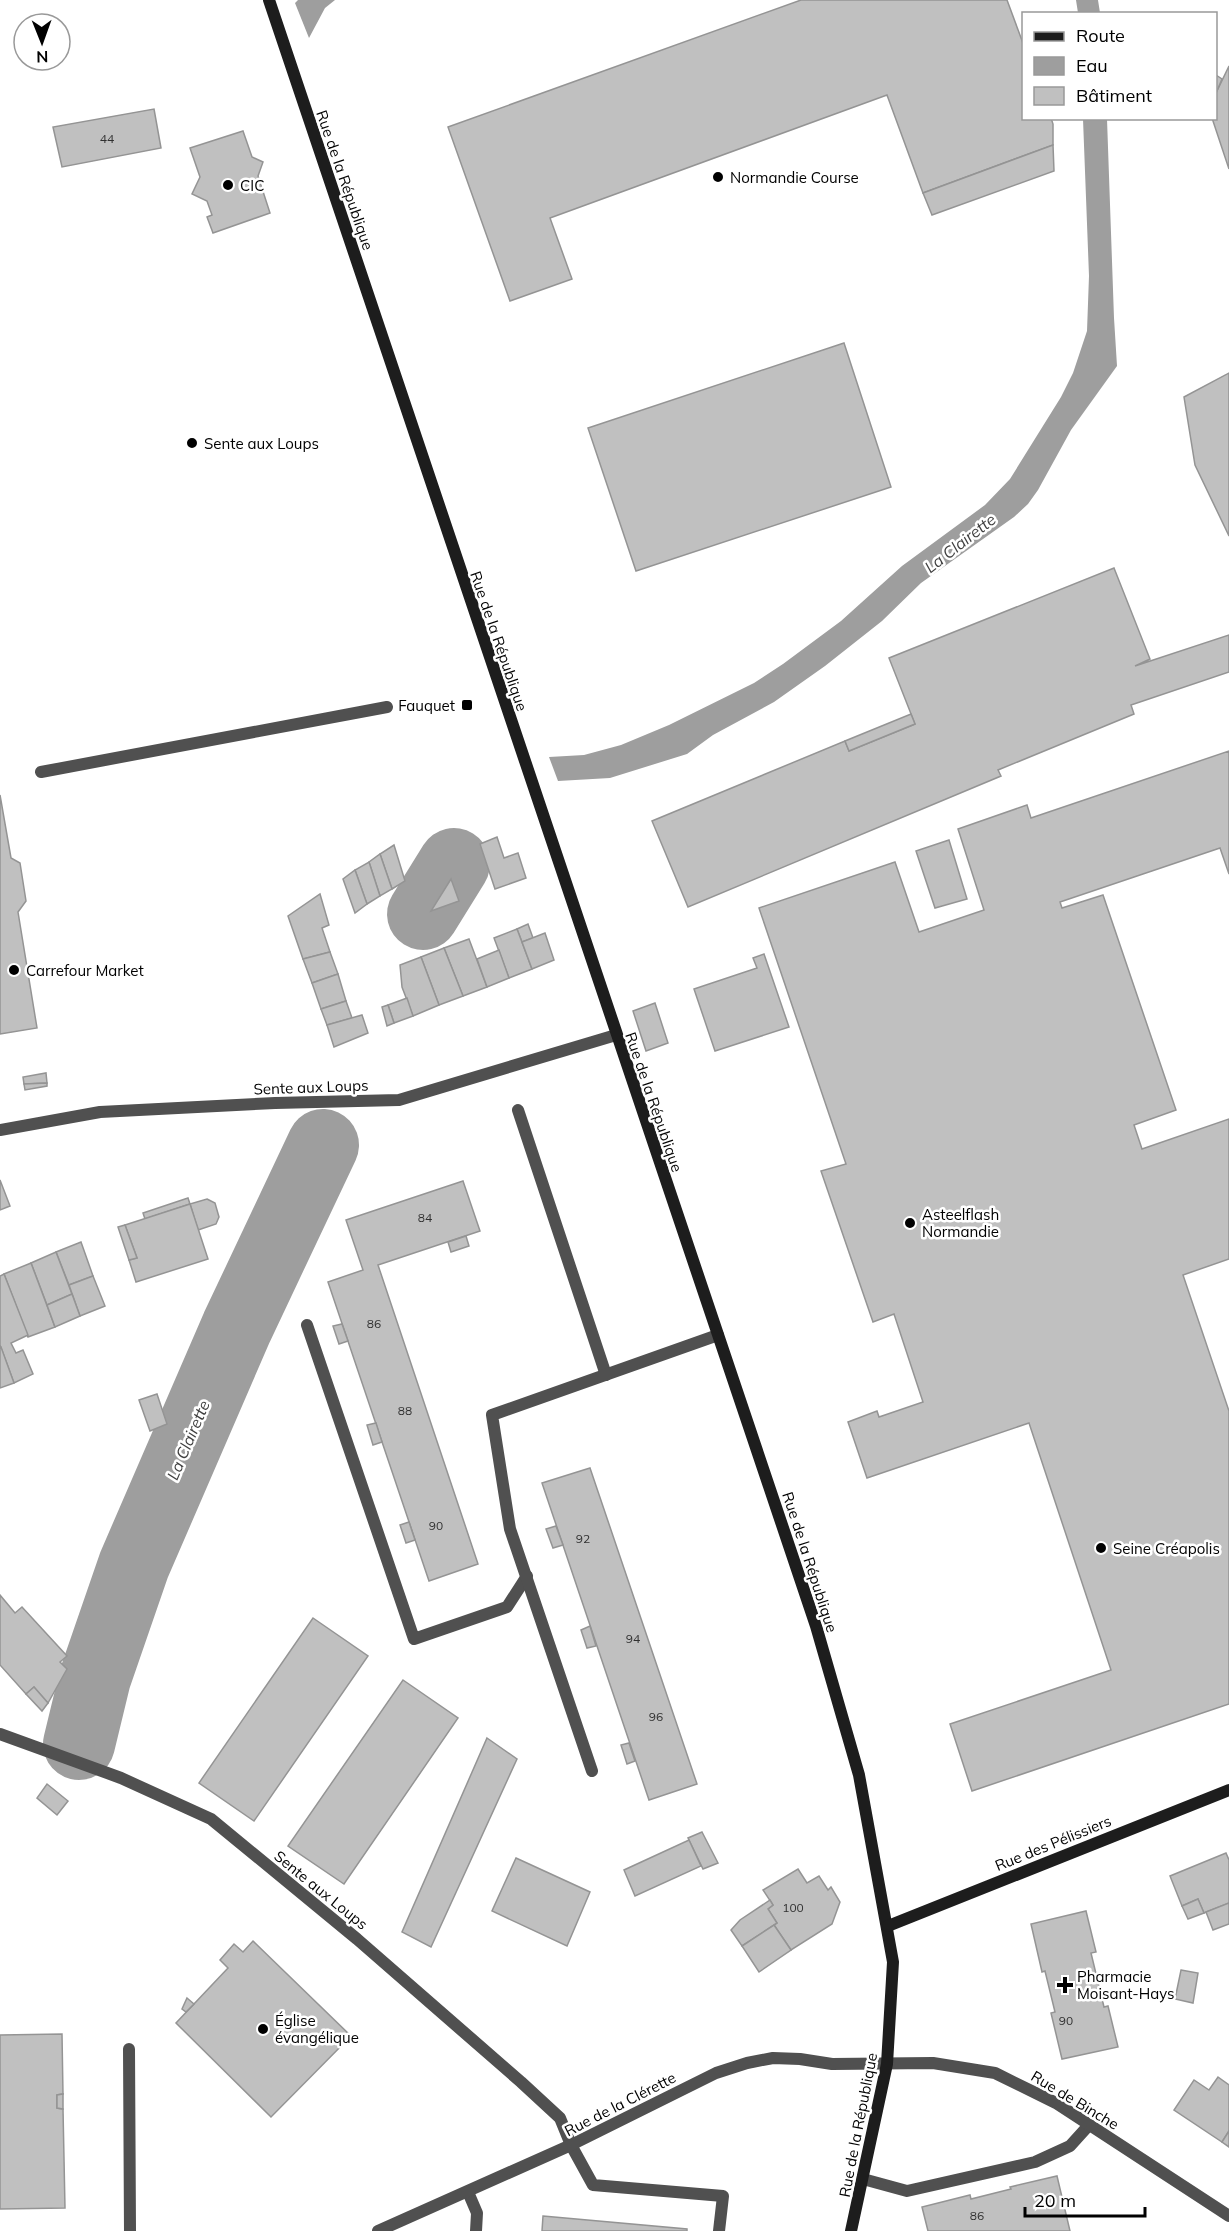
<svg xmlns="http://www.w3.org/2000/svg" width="1229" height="2231" viewBox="0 0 1229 2231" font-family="Mulish,sans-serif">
<rect width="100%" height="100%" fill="#fff"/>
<!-- water -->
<g fill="#9e9e9e">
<path d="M298,0H335L325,8L309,38L295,3Z"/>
<path d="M1076,0H1098L1100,13H1078Z"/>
<path d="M1083,119H1107L1114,318L1117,366L1071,430L1038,490L1028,504L1014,517L921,583L882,621L825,666L774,702L713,735L687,754L610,778L558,781L549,757L584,755L621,745L669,725L754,683L783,664L841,621L902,566L985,505L1010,479L1061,397L1073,373L1087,331L1089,276Z"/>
</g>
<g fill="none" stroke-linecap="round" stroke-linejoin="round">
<!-- river -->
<g stroke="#9e9e9e" stroke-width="72">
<path d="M423,914L454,864"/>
<path d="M79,1744L95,1678L134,1565L237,1327L323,1145"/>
</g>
</g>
<!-- building -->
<g fill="#c0c0c0" stroke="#949494" stroke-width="1.5">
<path d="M801,0H1007L1024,46V118H1051L1053,124V145L923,193L887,95L550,218L572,279L510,301L448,127Z"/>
<path d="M1229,66V169L1212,118H1216V93Z"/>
<path d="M1216,75L1222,79L1216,93Z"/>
<path d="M154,109L161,148L62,167L53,127Z"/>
<path d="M243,131L252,157L263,162L258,176L270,213L213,233L207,217L212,215L207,201L192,194L200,177L190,148Z"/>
<path d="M1053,145L1054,171L932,215L923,193Z"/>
<path d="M844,343L891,487L636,571L588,428Z"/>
<path d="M1229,373V536L1195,465L1184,397Z"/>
<path d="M1114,568L1150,659L1135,666L1229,635V672L1131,705L1134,714L998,770L1001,776L688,907L652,821L845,741L849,751L915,724L889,658Z"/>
<path d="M911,714L915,724L849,751L845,741Z"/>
<path d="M1229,751V874L1220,848L1060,902L1062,908L1103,895L1176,1110L1134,1125L1142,1149L1229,1119V1259L1183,1275L1229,1411V1704L972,1791L950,1724L1111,1670L1029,1423L867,1478L848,1422L877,1411L879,1417L923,1402L894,1314L873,1322L821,1171L846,1164L759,908L895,862L919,932L984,910L958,829L1027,805L1031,818Z"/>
<path d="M0,795L11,858L20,863L26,901L18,912L37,1028L0,1034Z"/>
<path d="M497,837L504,858L518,853L526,878L495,889L480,844Z"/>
<path d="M949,840L967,899L935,908L916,851Z"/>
<path d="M394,845L405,881L392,889L380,854Z"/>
<path d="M380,854L392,889L380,896L369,862Z"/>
<path d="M369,862L380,896L367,904L355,870Z"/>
<path d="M355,870L367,904L355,913L343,879Z"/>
<path d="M451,879L459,901L431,911Z"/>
<path d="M320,894L329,925L322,928L330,952L303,959L288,916Z"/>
<path d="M528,924L533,938L522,942L517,929Z"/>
<path d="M517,929L532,969L509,978L494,938Z"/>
<path d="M545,933L554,960L532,969L522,942Z"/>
<path d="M469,939L487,987L463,996L444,948Z"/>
<path d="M444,948L463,996L439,1005L421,957Z"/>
<path d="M499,950L509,978L487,987L477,959Z"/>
<path d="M330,952L338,974L312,983L303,959Z"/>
<path d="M764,954L789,1027L715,1051L694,989L757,968L753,958Z"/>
<path d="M421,957L439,1005L413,1016L402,987L400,965Z"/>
<path d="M338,974L346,1001L321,1009L312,983Z"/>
<path d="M407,998L413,1016L394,1023L388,1005Z"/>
<path d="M346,1001L352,1018L327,1025L321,1009Z"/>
<path d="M655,1003L668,1043L646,1051L633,1011Z"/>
<path d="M388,1005L394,1023L387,1026L382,1007Z"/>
<path d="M362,1015L368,1033L334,1047L327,1025Z"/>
<path d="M46,1073L47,1083L24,1084L23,1077Z"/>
<path d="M47,1083V1086L25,1090L24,1084Z"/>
<path d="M0,1180L10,1206L0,1210Z"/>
<path d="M463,1181L480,1231L378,1265L478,1564L429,1581L328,1282L363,1270L346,1220Z"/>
<path d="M188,1198L190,1204L145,1219L143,1213Z"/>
<path d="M207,1199L215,1203L219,1217L216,1224L198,1230L190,1204Z"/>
<path d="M190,1204L208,1259L136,1282L129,1260L137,1258L125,1225Z"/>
<path d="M125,1225L137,1258L129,1260L118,1227Z"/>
<path d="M466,1236L469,1246L451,1252L448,1242Z"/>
<path d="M81,1242L93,1276L69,1285L56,1252Z"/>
<path d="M56,1252L72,1294L47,1305L31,1263Z"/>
<path d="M31,1263L55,1327L28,1337L4,1274Z"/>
<path d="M4,1274L28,1335L11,1343L16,1353L23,1350L33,1374L14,1383L0,1345V1276Z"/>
<path d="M93,1276L105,1306L80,1316L69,1285Z"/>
<path d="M72,1294L80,1316L55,1327L47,1305Z"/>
<path d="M342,1324L348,1341L339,1344L333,1326Z"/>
<path d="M1,1347L14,1383L0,1388V1347Z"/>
<path d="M157,1394L167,1424L150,1431L139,1400Z"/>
<path d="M376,1423L382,1442L373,1445L367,1425Z"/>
<path d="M590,1468L697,1784L649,1800L542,1483Z"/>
<path d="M409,1522L415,1540L406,1543L400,1525Z"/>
<path d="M556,1526L563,1545L553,1548L546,1529Z"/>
<path d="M0,1595L15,1613L22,1607L67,1656L60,1662L67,1669L48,1703L34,1687L26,1694L0,1665Z"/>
<path d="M313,1618L368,1656L254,1821L199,1783Z"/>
<path d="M590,1626L596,1646L587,1648L581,1630Z"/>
<path d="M403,1680L458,1718L344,1884L288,1846Z"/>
<path d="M34,1687L48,1703L42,1711L26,1694Z"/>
<path d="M487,1738L517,1759L431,1947L402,1932Z"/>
<path d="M629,1743L635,1761L627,1764L621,1745Z"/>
<path d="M47,1784L68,1801L57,1815L37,1798Z"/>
<path d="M702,1832L718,1863L703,1869L688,1838Z"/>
<path d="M689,1840L701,1866L635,1896L624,1870Z"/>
<path d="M1226,1853L1229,1860V1903L1204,1913L1198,1899L1182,1906L1170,1876Z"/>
<path d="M516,1858L590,1892L567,1946L492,1911Z"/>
<path d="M798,1869L807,1883L819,1876L828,1890L831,1887L840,1902L832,1924L791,1950L774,1925L777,1923L768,1909L773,1905L763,1890Z"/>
<path d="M1198,1899L1204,1913L1188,1919L1182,1906Z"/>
<path d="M770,1900L773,1905L768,1909L777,1923L742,1946L731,1930L740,1920Z"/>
<path d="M1229,1903V1924L1213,1930L1206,1912Z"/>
<path d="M1086,1911L1096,1952L1091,1953L1104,2007L1108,2006L1118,2047L1062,2059L1051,2013L1055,2012L1045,1971L1042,1972L1031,1924Z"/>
<path d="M774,1925L791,1950L759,1972L742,1946Z"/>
<path d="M253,1941L351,2036L271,2117L176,2023L228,1968L220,1960L234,1944L243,1952Z"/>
<path d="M1181,1970L1198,1973L1193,2003L1175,1999Z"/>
<path d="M187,1998L194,2004L186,2012L182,2009Z"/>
<path d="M62,2034L63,2094L57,2095V2108L63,2109L65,2208L0,2209V2035Z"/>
<path d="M1218,2077L1229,2085V2131L1222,2142L1174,2110L1194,2080L1209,2090Z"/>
<path d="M63,2094V2109L57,2108V2095Z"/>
<path d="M1229,2131V2147L1222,2142Z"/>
<path d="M1057,2176L1070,2231H928L922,2207L970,2195L971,2199L1011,2189L1010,2187Z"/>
<path d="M543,2216L687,2229V2231H542Z"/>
</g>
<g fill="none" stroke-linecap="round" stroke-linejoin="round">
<!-- lane -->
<g stroke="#505050" stroke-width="12">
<path d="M518,1110L606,1375"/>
<path d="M307,1325L414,1639L507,1607L527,1576"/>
<path d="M592,1771L510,1529L492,1415L718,1335"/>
<path d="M129,2049L130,2231"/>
<path d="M571,2145L593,2185L723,2196L719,2231"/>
<path d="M863,2179L907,2191L1035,2162L1070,2146L1089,2125"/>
<path d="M468,2192L477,2213L476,2231"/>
</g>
<!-- street -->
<g stroke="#505050" stroke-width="12">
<path d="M41,772L387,707"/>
<path d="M0,1130L100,1112L275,1103L399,1100L616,1035"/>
<path d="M0,1734L121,1778L211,1819L357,1939L521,2082L560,2118L571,2145"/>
<path d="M378,2231L571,2145L716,2073L747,2063L773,2058L800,2059L832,2064L933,2063L995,2073L1056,2103L1229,2216"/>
</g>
<!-- secondary -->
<g stroke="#1d1d1d" stroke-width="12">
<path d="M269,0L816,1626L859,1775L893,1962L887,2064L851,2231"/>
<path d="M888,1926L1229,1790"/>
</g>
</g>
<!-- markers -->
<g fill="#000" stroke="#fff" stroke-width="2">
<circle cx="718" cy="177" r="6"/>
<circle cx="228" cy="185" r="6"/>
<circle cx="192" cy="443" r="6"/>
<rect x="461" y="699" width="12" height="12" rx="3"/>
<circle cx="14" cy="970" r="6"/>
<circle cx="910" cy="1223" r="6"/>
<circle cx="1101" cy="1548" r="6"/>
<path d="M1062 1976h6v6h6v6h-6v6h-6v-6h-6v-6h6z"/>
<circle cx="263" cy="2029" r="6"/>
</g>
<g text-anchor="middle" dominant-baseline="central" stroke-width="5" stroke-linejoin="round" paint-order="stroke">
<!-- number labels -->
<g font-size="12" fill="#303030">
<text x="107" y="138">44</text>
<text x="425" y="1217">84</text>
<text x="374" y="1323">86</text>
<text x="405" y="1410">88</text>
<text x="436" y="1525">90</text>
<text x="583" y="1538">92</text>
<text x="633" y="1638">94</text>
<text x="656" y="1716">96</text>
<text x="793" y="1907">100</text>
<text x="1066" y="2020">90</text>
<text x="977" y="2215">86</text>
</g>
<!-- poi labels -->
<g font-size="15" fill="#000" stroke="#fff" text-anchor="start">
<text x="730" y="177">Normandie Course</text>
<text x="240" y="185">CIC</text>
<text x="204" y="443">Sente aux Loups</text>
<text x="455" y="705" text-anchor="end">Fauquet</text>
<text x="26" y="970">Carrefour Market</text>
<text x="922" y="1214">Asteelflash<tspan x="922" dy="17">Normandie</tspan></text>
<text x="1113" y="1548">Seine Créapolis</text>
<text x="1077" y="1976">Pharmacie<tspan x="1077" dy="17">Moisant-Hays</tspan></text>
<text x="275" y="2020">Église<tspan x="275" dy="17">évangélique</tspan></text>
</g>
<!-- street labels -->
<g font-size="15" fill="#000" stroke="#fff">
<text transform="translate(345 180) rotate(71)">Rue de la République</text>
<text transform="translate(499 641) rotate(71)">Rue de la République</text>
<text transform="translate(311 1087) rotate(-2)">Sente aux Loups</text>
<text transform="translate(654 1102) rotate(71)">Rue de la République</text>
<text transform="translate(810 1562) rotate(72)">Rue de la République</text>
<text transform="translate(1053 1843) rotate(-22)">Rue des Pélissiers</text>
<text transform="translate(321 1890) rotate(39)">Sente aux Loups</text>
<text transform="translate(1075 2100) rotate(31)">Rue de Binche</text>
<text transform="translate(620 2104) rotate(-27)">Rue de la Clérette</text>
<text transform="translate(858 2125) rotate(-79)">Rue de la République</text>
</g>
<!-- water labels -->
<g font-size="16" font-style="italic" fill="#3f3f3f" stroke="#fff">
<text transform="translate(960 543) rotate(-38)">La Clairette</text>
<text transform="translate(188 1440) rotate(-67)">La Clairette</text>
</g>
</g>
<!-- legend -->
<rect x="1022" y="12" width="195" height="108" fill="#ffffff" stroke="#999999" stroke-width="1.5"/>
<rect x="1034" y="32" width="30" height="9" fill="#1d1d1d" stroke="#999999" stroke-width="1.5"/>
<text x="1076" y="42" font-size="18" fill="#000000">Route</text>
<rect x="1034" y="57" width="30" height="18" fill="#9e9e9e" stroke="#999999" stroke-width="1.5"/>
<text x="1076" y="72" font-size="18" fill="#000000">Eau</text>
<rect x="1034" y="87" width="30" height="18" fill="#c0c0c0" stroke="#999999" stroke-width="1.5"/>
<text x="1076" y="102" font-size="18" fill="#000000">Bâtiment</text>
<!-- north arrow -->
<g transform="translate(42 42) rotate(179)"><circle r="28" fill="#ffffff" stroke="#999999" stroke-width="1.5"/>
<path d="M0-4.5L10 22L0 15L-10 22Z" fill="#000000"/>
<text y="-9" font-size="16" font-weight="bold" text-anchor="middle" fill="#000000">N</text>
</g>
<!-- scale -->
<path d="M1025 2207v9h120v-9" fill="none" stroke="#000000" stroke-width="3"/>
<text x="1034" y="2207" font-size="18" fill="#000000" stroke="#ffffff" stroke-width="4.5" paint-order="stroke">20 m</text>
</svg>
